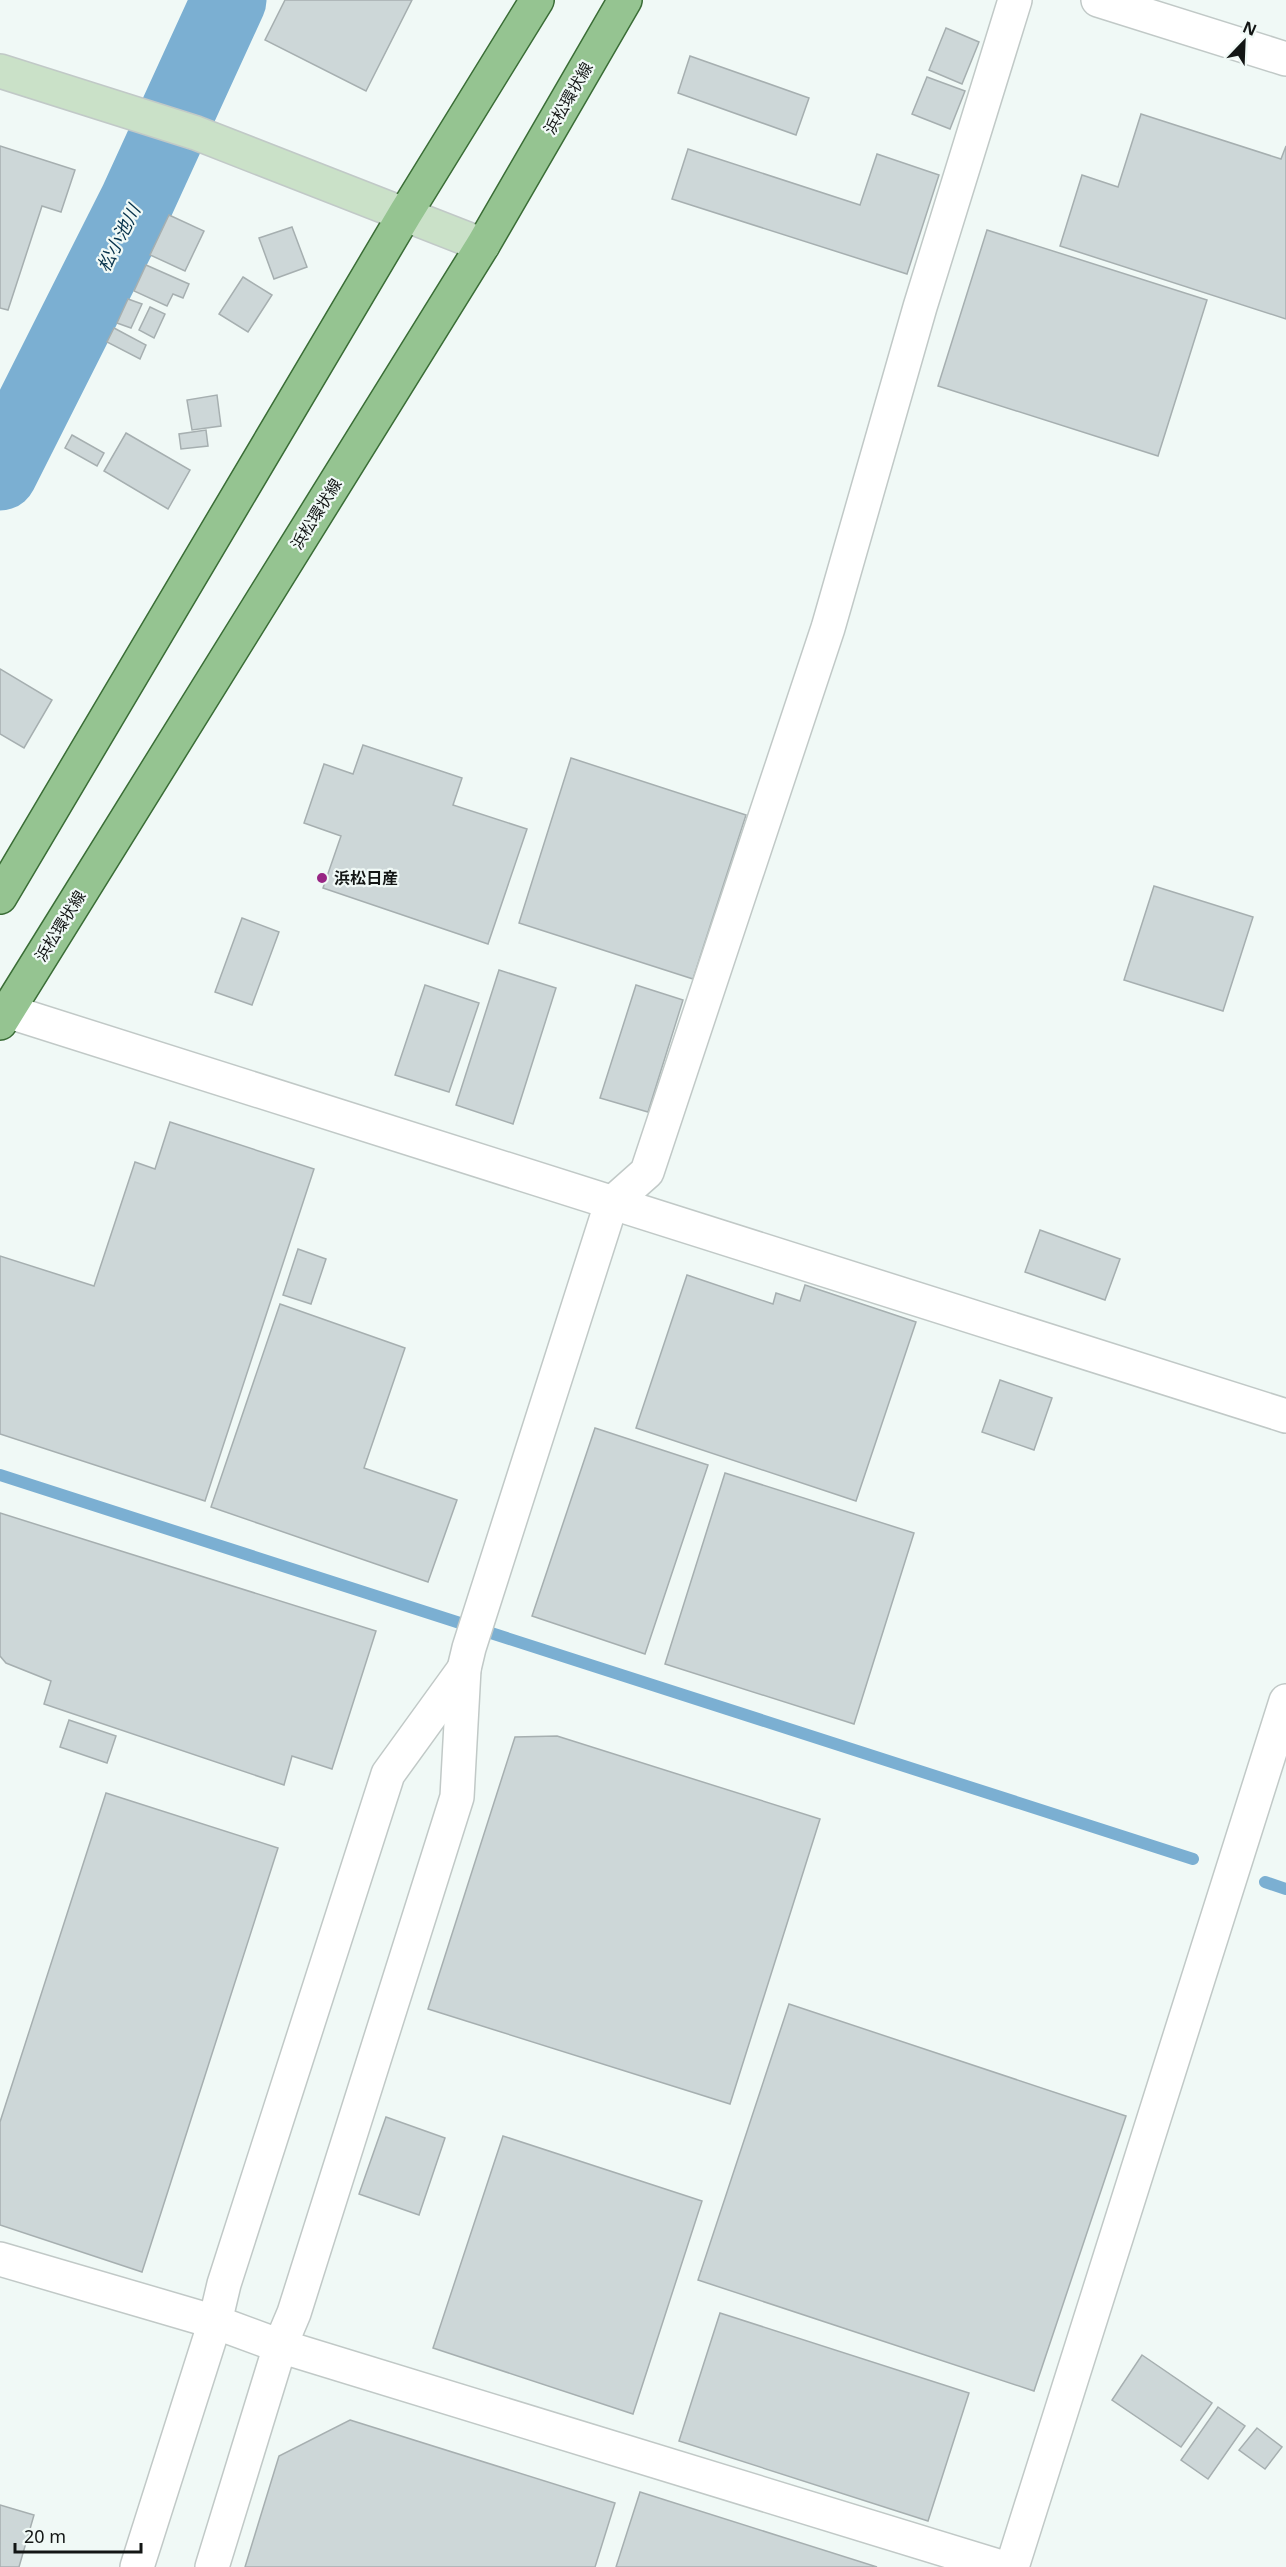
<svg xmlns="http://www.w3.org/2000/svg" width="1286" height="2567" viewBox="0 0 1286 2567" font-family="'Noto Sans','Noto Sans JP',sans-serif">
<rect width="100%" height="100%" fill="#f0f9f6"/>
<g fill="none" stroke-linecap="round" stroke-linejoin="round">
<!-- stream -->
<g stroke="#7bafd2" stroke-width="12">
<path d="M0,1475L1193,1859"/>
<path d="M1265,1882L1286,1889"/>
</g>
<!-- river -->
<path stroke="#7bafd2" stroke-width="75" d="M0,473L137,201L229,0"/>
</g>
<!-- building -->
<g fill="#cdd7d8" stroke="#a6afb0" stroke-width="1.5">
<path d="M285,0H412L366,91L265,40Z"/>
<path d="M946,28L979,42L962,84L929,70Z"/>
<path d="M690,56L809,98L796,135L678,93Z"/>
<path d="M927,77L965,91L950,129L912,114Z"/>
<path d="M1141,114L1281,159L1286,146V319L1060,246L1082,175L1118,187Z"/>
<path d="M0,146L75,170L61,212L42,206L8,310L0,308Z"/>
<path d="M688,149L860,205L877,154L939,175L907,274L672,199Z"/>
<path d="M169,215L204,231L185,271L150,255Z"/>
<path d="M292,227L307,267L274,279L259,238Z"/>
<path d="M987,230L1207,300L1158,456L938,386Z"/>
<path d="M146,265L189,284L183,298L173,294L167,306L134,291Z"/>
<path d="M243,277L272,295L248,332L219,314Z"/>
<path d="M128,299L142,304L131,328L117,323Z"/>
<path d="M150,307L165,314L154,338L139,330Z"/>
<path d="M114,328L146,345L140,359L107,342Z"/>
<path d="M217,395L221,426L192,430L187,400Z"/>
<path d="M206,430L208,446L181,449L179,434Z"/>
<path d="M126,433L190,470L168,509L104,471Z"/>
<path d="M72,435L104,453L97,466L65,448Z"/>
<path d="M0,669L52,700L24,748L0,734Z"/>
<path d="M363,745L462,778L453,805L527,829L488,944L323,888L341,836L304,823L324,764L353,774Z"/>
<path d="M571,758L746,815L693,979L519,923Z"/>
<path d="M1154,886L1253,917L1223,1011L1124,980Z"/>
<path d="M242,918L279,932L252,1005L215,992Z"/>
<path d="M499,970L556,988L513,1124L456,1105Z"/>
<path d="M425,985L479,1003L449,1092L395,1075Z"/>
<path d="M636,985L683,1000L648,1112L600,1098Z"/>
<path d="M170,1122L314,1169L205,1501L0,1434V1256L94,1286L135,1162L155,1169Z"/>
<path d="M1040,1230L1120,1259L1105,1300L1025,1272Z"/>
<path d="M298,1249L326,1259L311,1304L283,1295Z"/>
<path d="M687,1275L773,1304L776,1293L800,1301L805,1285L916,1322L856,1501L636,1428Z"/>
<path d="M280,1304L405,1348L364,1468L457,1500L428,1582L211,1507Z"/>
<path d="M1000,1380L1052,1398L1034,1450L982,1432Z"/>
<path d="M595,1428L708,1465L645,1654L532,1616Z"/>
<path d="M725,1473L914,1533L854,1724L665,1664Z"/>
<path d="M0,1513L376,1631L332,1769L292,1756L284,1785L44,1704L51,1681L6,1663L0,1656Z"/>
<path d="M69,1720L116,1736L107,1763L60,1747Z"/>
<path d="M557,1736L820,1819L730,2104L428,2009L515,1737Z"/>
<path d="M106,1793L278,1848L142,2272L0,2225V2122Z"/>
<path d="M789,2004L1126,2116L1034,2391L698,2280Z"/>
<path d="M386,2117L445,2138L419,2215L359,2194Z"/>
<path d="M503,2136L702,2201L633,2414L433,2348Z"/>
<path d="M720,2313L969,2393L928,2521L679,2441Z"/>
<path d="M1142,2355L1212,2403L1181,2447L1112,2400Z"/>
<path d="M1218,2407L1245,2426L1208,2479L1181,2460Z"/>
<path d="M350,2420L615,2503L595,2567H245L279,2456Z"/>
<path d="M1257,2428L1282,2447L1265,2469L1239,2450Z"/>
<path d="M640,2492L877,2567H616Z"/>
<path d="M0,2505L34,2515L19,2567H0Z"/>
</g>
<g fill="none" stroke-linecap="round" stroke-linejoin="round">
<!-- street casing -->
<g stroke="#c1c9c7" stroke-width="36">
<g id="street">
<path d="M1098,0L1286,59"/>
<path d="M7,1011L1286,1416"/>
<path d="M0,2259L215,2322L280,2346L1001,2567"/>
<path d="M137,2567L215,2322L224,2284L388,1774L464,1669"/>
<path d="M212,2567L280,2346L294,2313L457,1797L464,1669L469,1648L611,1204L647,1172L828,628L920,307L1015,0"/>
<path d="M1012,2567L1286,1701"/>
</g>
</g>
<!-- secondary casing -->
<g stroke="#c1c9c7" stroke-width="36">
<path id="secondary" d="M0,71L196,133L483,245"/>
</g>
<!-- primary casing -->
<g stroke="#3a6d36" stroke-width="36">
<g id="primary">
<path d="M0,897L405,214L537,0"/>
<path d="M0,1023L483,245L625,0"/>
</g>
</g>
<!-- street -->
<use href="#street" stroke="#fff" stroke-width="33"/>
<!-- secondary -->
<use href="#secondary" stroke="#cae1c8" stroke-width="33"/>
<!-- primary -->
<use href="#primary" stroke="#95c491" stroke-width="33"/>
</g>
<!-- markers -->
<circle fill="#982684" stroke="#f0f9f6" stroke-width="2" cx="322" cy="878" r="6"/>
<g text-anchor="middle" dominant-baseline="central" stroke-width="4.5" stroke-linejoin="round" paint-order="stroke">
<!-- street labels -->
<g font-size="16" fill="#131615" stroke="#f0f9f6">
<text transform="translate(568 98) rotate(-60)">浜松環状線</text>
<text transform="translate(316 514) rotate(-58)">浜松環状線</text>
<text transform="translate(60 926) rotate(-58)">浜松環状線</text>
</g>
<!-- poi labels -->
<g font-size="16" font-weight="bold" fill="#131615" stroke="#f0f9f6" text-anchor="start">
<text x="334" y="878">浜松日産</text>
</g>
<!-- water labels -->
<g font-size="18" font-style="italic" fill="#06324b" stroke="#f0f9f6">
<text transform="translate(118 238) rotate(-63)">松小池川</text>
</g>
</g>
<!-- north arrow -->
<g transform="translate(1244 42) rotate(23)" stroke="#f0f9f6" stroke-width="4.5" paint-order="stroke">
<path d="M0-4.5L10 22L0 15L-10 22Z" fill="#131615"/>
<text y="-9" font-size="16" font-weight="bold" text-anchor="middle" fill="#131615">N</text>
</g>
<!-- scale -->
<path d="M15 2543v9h126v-9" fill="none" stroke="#131615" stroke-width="3"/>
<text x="24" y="2543" font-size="18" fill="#131615" stroke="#f0f9f6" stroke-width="4.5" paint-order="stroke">20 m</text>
</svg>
